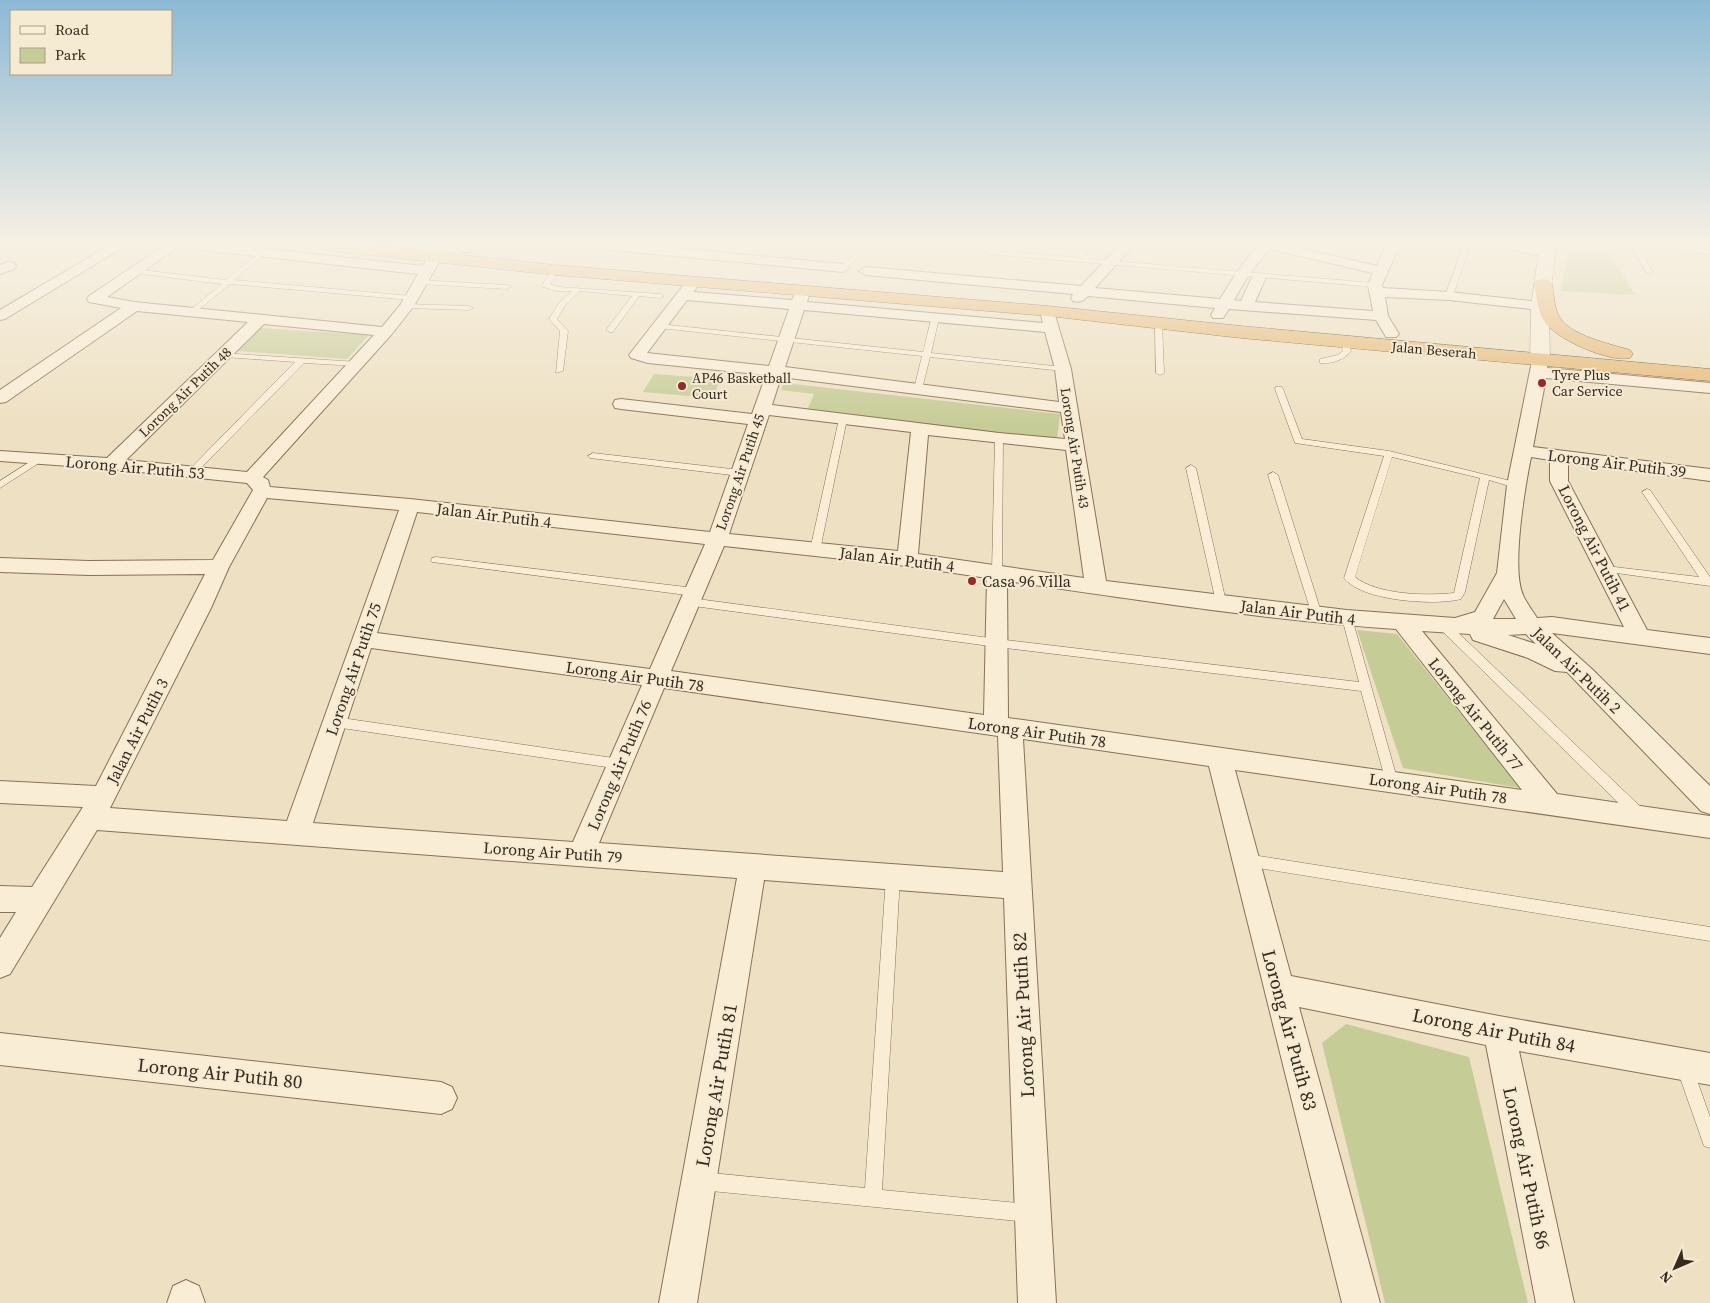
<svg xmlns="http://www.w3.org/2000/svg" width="1710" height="1303" viewBox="0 0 1710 1303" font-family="'Source Serif 4',serif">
<rect width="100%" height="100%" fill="#eee0c2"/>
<!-- green -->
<g fill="#c6cc96">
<path d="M1569,245H1605L1635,295L1561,291Z"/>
<path d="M260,328L369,335L347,359L235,351Z"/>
<path d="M654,374L721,379L712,398L643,392Z"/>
<path d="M784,383L1060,414L1057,440L807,410L814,394L781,390Z"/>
<path d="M1357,630L1397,634L1520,788L1403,768Z"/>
<path d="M1346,1024L1469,1057L1528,1303H1385L1322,1043Z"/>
</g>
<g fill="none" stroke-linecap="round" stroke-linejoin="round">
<!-- service casing -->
<g stroke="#887159" stroke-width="1">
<g id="service">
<path d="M859,245H865L866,248L845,269H841V267L860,248Z"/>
<path d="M1071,245H1078L1090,259L1375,283L1379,285L1375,287L987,254L984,252L987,250L1082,258Z"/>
<path d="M1464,245H1470L1453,296L1446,298L1445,296Z"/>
<path d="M1630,245H1636L1653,272L1651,273H1647Z"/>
<path d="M1640,245H1662L1710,250V254L1643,247Z"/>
<path d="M262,251L265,253L264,254L234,280L411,296L415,298L411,300L230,284L192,315L188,313L189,311L222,284L134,273L131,271L134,269L226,280Z"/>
<path d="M555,268L558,270L550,284L559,287L660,294L664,296L660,298L639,296L613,332H610L606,330L632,296L580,291L565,306L557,319L568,331L563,371L556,373L560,331L549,319L559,303L572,291H558L543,287L542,285L553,269Z"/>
<path d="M418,280L507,285L511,287L507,289L421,284L417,282Z"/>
<path d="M404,304L469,306L473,308L469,310L407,308H404Z"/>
<path d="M932,316L939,318L931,353L1063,367L1067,369L1063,371L930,357L922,389L918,391L914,389L922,356L659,328L655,326L659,324L923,352Z"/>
<path d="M1155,321L1162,323L1164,373L1160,375L1156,373Z"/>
<path d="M1341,339L1348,341L1351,351C1344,360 1332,364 1320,363V359L1338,355L1343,351Z"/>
<path d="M221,353L358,362L362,364L358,366L304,363L195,474H189V470L295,362L224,357H221Z"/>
<path d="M1276,387H1282L1283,389L1302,439L1389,451L1519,483V487L1516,488L1489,480L1465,592L1461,599C1435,606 1361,601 1344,578L1384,456L1295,443L1275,389ZM1392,457L1480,478L1454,593C1426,596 1377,595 1355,577Z"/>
<path d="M843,416L847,419L820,550L815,553L810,550L839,419Z"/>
<path d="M999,435L1003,438L1002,571L997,574L992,571L995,438Z"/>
<path d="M593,453L740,470L745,473L740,476L590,458L588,456Z"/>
<path d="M39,456L44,459L42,461L0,488V481Z"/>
<path d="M1191,465L1196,468L1226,602L1221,606L1216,602L1186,468Z"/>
<path d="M1273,472L1278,475L1322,615L1321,618L1317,619L1312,615L1268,475Z"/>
<path d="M1647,489L1650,490L1710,577V586L1602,571L1601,569L1602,567L1606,566L1699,577L1642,492Z"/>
<path d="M436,557L694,588L699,592L694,596L432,562L431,560L432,558Z"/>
<path d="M690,598L997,639L1359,682L1342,618L1347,614L1352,618L1398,782L1396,786L1392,787L1388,786L1386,782L1361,691L997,647L686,605L685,602Z"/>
<path d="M1443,621L1447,622L1645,811L1647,815L1645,819L1640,821L1635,819L1439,628L1438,625Z"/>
<path d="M335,717L620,759L624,760L626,764L624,768L620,769L335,727L331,725L329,722L331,719Z"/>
<path d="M1246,854L1710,927V941L1246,866L1241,864L1239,860L1241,856Z"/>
<path d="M893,871L898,873L900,877L882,1190L1028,1204L1034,1207L1037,1213L1034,1219L1028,1222L701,1190L695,1187L692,1181L695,1175L701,1172L865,1188L886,877L888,873Z"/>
<path d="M1685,1061L1691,1063L1710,1117V1148L1704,1146L1677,1069L1679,1063Z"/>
</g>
</g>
<!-- minor casing -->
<g stroke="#887159" stroke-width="2">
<g id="minor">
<path d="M110,245H127L5,319L0,320V310Z"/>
<path d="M165,245H181L107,297L134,302L382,327L401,304L418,274L194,249L187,245H230L423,266L430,254L435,253L442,257L414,306L391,335L263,477L268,480L270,487L410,499L710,532L748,424L621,409L615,408L613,404L615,400L621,399L752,414L766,375L648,363L631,358L629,355L689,278H699L701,281L693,292L792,300L798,288H808L810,291L807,302L1043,323L1041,315L1043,312H1053L1055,315L1071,369L1106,581L1347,610L1455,618L1475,612L1497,573L1507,485L1532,361L1534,358H1546L1548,361L1547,368L1710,383V393L1546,378L1533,447L1710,469V481L1568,462V481L1647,630L1710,638V654L1552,633L1593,670L1710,786V814L1701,811L1567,672L1555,671L1528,658L1473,640L1470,634L1422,631L1557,794L1710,816V838L1235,770L1291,976L1499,1016L1710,1053V1085L1519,1051L1574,1303H1536L1486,1045L1299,1007L1380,1303H1342L1209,766L1023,739L1056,1303H1018L1004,898L764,880L697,1303H659L737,878L97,830L10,974L0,978V938L16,912H0V886L32,887L83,807L0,803V781L96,786L205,574L89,575L0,572V558L89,561L213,560L253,490L247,483L111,469L0,461V451L107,458L248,322L137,311L6,402L0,403V390L121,308L89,302L87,299L89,296ZM687,300L789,309L769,366L647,353ZM804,310L1045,332L1055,369L1059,402L785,367ZM264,324L374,335L247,472L126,460ZM781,377L1061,412L1065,439L999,433L772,405ZM769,415L911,432L898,551L729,534ZM928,435L1066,450L1084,578L918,554ZM1531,457L1550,460V481L1624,627L1552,617L1537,618C1533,611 1526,603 1523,595C1511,569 1525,487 1531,457ZM267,498L399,510L287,821L110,808L211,608L229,567ZM417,512L705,544L650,669L377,633ZM724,546L907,566L987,578L984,715L671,671ZM1007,581C1136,600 1266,620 1396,629L1522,790L1008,718ZM1504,599L1516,619H1493ZM1526,634L1536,644L1508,635ZM371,648L642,685L573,842L313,823ZM664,688L998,736L1003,872L599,843Z"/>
<path d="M460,245H475L469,252L464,253L457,249Z"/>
<path d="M593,245H642L843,264L850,268L843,272L600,249Z"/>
<path d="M1120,245H1134L1095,288L1220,299L1237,272L1258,245H1286L1377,266L1386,245H1400L1382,285L1383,288L1449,292L1540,302L1545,303L1547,306L1545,309L1540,310L1449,300L1385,297L1388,316L1399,334L1396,337H1386L1376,320L1229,309L1223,318H1213L1211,315L1215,308L1088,296C1083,301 1080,303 1073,301L1071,298L1073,294L866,275L859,271L866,267L1081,286ZM1269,249L1373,273L1368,285L1373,311L1255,302L1266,277L1264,274H1254L1252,277L1241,301L1234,300L1248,276Z"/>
<path d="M1502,245H1528L1552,250L1554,253L1547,257L1504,248Z"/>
<path d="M9,262L14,263L16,266L14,269L0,274V265Z"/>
<path d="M0,1033L441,1082L452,1087L457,1098L452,1109L441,1114L0,1065Z"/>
<path d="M186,1280L199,1286L205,1303H167L173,1286Z"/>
</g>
</g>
<!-- tertiary casing -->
<g stroke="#887159" stroke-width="1">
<path id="tertiary" d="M1540,245H1556L1549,306L1550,361L1547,365L1540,367L1533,365L1530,361L1531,306Z"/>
</g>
<!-- trunk casing -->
<g stroke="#55402e" stroke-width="1">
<g id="trunk">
<path d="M315,245H369L555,265L1048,306L1241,326L1710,369V381L1241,338L1048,316L555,275L323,250L317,248Z"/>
<path d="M1543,279L1549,280L1552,284C1554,295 1554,308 1560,318C1572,336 1610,344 1630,350L1633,354L1630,358C1610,363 1555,339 1544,321C1537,310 1537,296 1534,284L1537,280Z"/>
</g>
</g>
<!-- service -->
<use href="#service" fill="#f9edd6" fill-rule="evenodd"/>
<!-- minor -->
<use href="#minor" fill="#f9edd6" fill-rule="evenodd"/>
<!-- tertiary -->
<use href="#tertiary" fill="#f9edd6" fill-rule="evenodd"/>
<!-- trunk -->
<use href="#trunk" fill="#e7b976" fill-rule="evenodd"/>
</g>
<!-- sky -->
<linearGradient id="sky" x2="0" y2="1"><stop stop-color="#8db9d5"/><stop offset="0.57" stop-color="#f7f1e4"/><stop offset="1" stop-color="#f7f1e4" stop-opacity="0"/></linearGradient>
<rect width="1710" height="427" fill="url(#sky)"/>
<!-- markers -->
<g fill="#962a2c" stroke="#f5ead2" stroke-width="2">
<circle cx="1542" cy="383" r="5"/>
<circle cx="682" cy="386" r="5"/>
<circle cx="972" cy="581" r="5"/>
</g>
<g text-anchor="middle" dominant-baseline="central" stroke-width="4" stroke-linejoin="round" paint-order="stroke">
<!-- far-street labels -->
<g font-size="14" fill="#372a1e" stroke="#f5ead2">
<text transform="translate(1434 350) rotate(5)">Jalan Beserah</text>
<text transform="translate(185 392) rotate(-44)">Lorong Air Putih 48</text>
<text transform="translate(1075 448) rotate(81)">Lorong Air Putih 43</text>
<text transform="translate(740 472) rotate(-71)">Lorong Air Putih 45</text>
</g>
<!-- far-poi labels -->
<g font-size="14" fill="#372a1e" stroke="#f5ead2" text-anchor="start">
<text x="1552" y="375">Tyre Plus<tspan x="1552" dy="16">Car Service</tspan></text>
<text x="692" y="378">AP46 Basketball<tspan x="692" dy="16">Court</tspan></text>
</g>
<!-- street labels -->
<g font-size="16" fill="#372a1e" stroke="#f5ead2">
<text transform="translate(1617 463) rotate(7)">Lorong Air Putih 39</text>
<text transform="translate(135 467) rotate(5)">Lorong Air Putih 53</text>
<text transform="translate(494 515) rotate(7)">Jalan Air Putih 4</text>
<text transform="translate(1595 548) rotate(63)">Lorong Air Putih 41</text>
<text transform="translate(897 559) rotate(7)">Jalan Air Putih 4</text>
<text transform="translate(1298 612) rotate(7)">Jalan Air Putih 4</text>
<text transform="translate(353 669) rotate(-71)">Lorong Air Putih 75</text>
<text transform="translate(1577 670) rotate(44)">Jalan Air Putih 2</text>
<text transform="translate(635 676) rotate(8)">Lorong Air Putih 78</text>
<text transform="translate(1476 714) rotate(51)">Lorong Air Putih 77</text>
<text transform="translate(137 731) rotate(-63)">Jalan Air Putih 3</text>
<text transform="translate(1037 732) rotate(8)">Lorong Air Putih 78</text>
<text transform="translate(619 765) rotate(-67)">Lorong Air Putih 76</text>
<text transform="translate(1438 788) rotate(8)">Lorong Air Putih 78</text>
<text transform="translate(553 852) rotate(4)">Lorong Air Putih 79</text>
</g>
<!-- poi labels -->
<g font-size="16" fill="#372a1e" stroke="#f5ead2" text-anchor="start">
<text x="982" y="581">Casa 96 Villa</text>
</g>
<!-- near-street labels -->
<g font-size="19" fill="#372a1e" stroke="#f5ead2">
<text transform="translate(1023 1015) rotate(-93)">Lorong Air Putih 82</text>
<text transform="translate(1290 1030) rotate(75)">Lorong Air Putih 83</text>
<text transform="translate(1494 1030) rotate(11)">Lorong Air Putih 84</text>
<text transform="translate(220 1073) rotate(6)">Lorong Air Putih 80</text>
<text transform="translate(716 1085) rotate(-80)">Lorong Air Putih 81</text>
<text transform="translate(1527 1168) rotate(78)">Lorong Air Putih 86</text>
</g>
</g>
<!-- legend -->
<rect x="10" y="10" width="162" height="65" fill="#f5ead2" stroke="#a99d8a"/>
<rect x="20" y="26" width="25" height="8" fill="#f9edd6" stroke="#a99d8a"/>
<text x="55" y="35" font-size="15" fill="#372a1e">Road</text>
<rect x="20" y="48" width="25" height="15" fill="#c6cc96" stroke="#a99d8a"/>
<text x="55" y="60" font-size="15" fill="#372a1e">Park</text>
<!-- north arrow -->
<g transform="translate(1675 1268) rotate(225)" stroke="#f5ead2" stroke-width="4" paint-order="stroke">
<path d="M0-4L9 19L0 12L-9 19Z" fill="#372a1e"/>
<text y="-8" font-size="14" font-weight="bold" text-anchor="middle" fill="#372a1e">N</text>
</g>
</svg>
